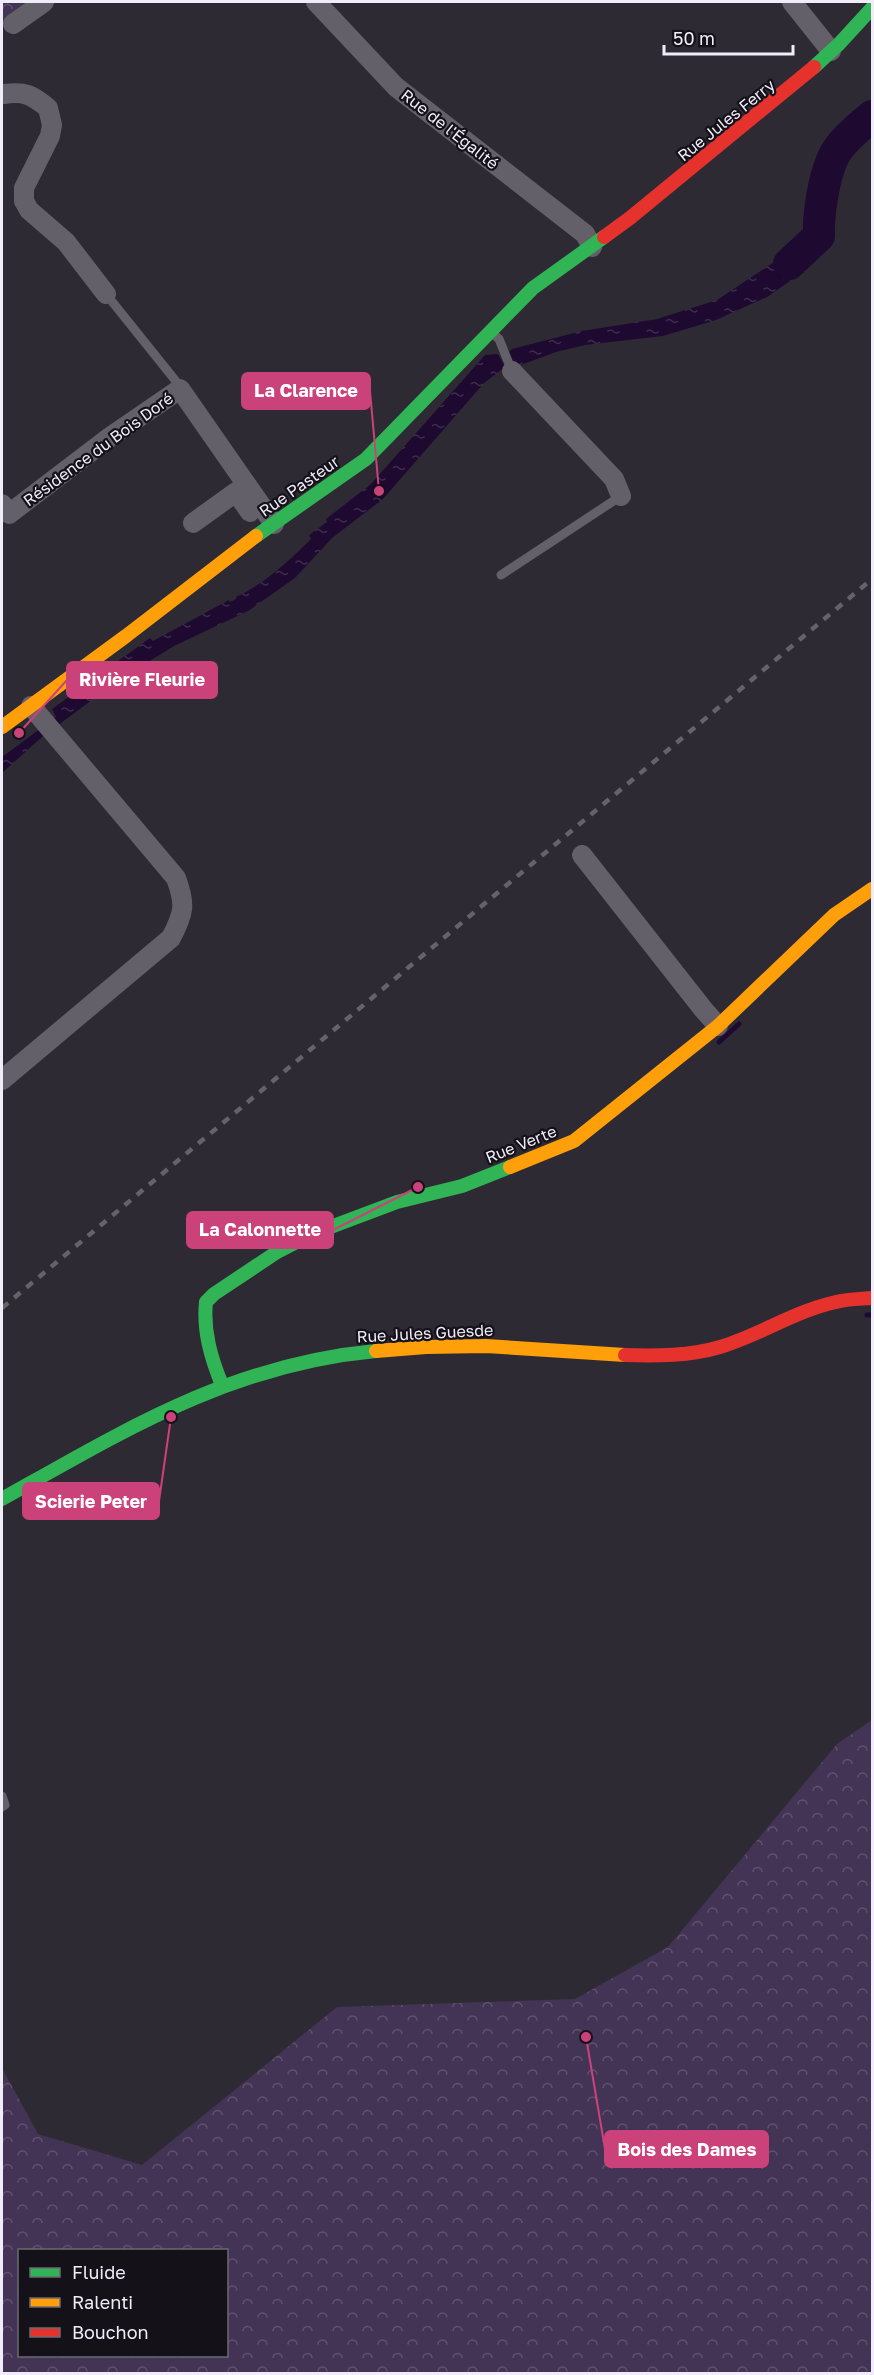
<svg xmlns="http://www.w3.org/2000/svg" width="874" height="2375" viewBox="0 0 874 2375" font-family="'Golos Text',sans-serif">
<defs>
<pattern id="forest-crowns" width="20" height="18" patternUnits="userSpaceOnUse" patternTransform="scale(1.5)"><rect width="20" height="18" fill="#433455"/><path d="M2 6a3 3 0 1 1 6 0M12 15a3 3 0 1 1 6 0" fill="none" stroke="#5f526e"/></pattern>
<pattern id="water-ripples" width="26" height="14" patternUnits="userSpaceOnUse" patternTransform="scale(1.5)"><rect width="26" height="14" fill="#1e0930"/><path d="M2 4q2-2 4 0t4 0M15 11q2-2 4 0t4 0" fill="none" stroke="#3f2d4f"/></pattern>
</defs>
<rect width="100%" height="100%" fill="#2e2a34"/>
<!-- forest -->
<g fill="url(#forest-crowns)" fill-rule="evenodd">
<path d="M2,2H33L2,25Z"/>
<path d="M872,1720V2373H2V2068L38,2134L142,2165L337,2007L575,1999L668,1947L837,1744ZM20,2250H226V2356H20Z"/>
</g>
<!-- water -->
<g fill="url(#water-ripples)">
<path d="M872,105V116L835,152L825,183L818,232L825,245L803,272L767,297L716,320L663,336L585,345L556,352L515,367L509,352L512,349L582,331L657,319L717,300L795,248L810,227L811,206L823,160L831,143L857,117Z"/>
<path d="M498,354L505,367L484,383L383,499L332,538L295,578L248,611L174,646L119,680L42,737L2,773V757L56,717L52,709L150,638L153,641L229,600L230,602L236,599V597C265,583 288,562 311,539L309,535L327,522L326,519L371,484L485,355Z"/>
</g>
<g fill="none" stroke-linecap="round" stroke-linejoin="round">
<!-- stream -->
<g stroke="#1e0930" stroke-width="5">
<path d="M719,1042L739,1024"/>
<path d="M867,1315H872"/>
</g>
<!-- river -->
<path stroke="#1e0930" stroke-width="32" d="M789,264L819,236C818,213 825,167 838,149C847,136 860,126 872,116"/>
<!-- lane -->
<g stroke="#646069" stroke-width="9">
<path d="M106,294L175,380L180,389"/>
<path d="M492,333L499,339L512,371"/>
<path d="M501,575L621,496"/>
<path d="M2,1796L5,1805L2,1807"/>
</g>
<!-- street -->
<g stroke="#646069" stroke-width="20">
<path d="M316,2L396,87L585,234L592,247"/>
<path d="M792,2L831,51"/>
<path d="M13,24L44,2"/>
<path d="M4,94C25,91 32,95 48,108L52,125L50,136L24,188V201L29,210L66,242L106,294"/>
<path d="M512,371L614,479L621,496"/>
<path d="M2,504L9,514L110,437L180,389L274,524"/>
<path d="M193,523L236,492L250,512"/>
<path d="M582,855L703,1009L718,1026"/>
<path d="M2,1080L171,938C184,913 186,905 176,878L31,706"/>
</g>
<!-- fast -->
<g stroke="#30b455" stroke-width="14">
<path d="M814,67L839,44L872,8"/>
<path d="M256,536L366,459L533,288L604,237"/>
<path d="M222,1385C211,1358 203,1331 206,1302L214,1294L277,1252L312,1234L397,1202L462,1186L510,1167"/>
<path d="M2,1499C125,1430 232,1364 376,1351"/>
</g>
<!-- slow -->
<g stroke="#ff9f0a" stroke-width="14">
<path d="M2,727L126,636L256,536"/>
<path d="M510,1167L574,1141L718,1026L834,915L872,889"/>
<path d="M376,1351L426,1347L486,1346L625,1355"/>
</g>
<!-- jam -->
<g stroke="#e5322d" stroke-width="14">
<path d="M604,237L630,218L814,67"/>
<path d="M625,1355C656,1356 690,1356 720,1347C760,1335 795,1311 836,1302C847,1299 860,1299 872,1298"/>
</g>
<!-- rail -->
<path stroke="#65626a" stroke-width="4.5" stroke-dasharray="8 8" stroke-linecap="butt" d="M2,1308L872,579"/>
</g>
<g text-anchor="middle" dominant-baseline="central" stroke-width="4.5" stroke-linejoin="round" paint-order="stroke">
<!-- street labels -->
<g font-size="16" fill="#f1ecf9" stroke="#141119">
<text transform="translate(726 120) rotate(-39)">Rue Jules Ferry</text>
<text transform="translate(450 129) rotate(38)">Rue de l'Égalité</text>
<text transform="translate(98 449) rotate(-36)">Résidence du Bois Doré</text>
<text transform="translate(299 486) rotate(-35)">Rue Pasteur</text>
<text transform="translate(521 1144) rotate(-22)">Rue Verte</text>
<text transform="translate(425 1333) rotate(-3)">Rue Jules Guesde</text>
</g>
</g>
<!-- callouts -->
<path fill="none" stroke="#cb427b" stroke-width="2" d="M379 491L370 391M19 733L67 680M418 1187L333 1230M171 1417L159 1501M586 2037L605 2149"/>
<g fill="#cb427b" stroke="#141119" stroke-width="2">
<circle cx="379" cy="491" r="6"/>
<circle cx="19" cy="733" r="6"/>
<circle cx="418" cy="1187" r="6"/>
<circle cx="171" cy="1417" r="6"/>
<circle cx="586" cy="2037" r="6"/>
</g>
<g fill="#cb427b" stroke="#cb427b" stroke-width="2">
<rect x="242" y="373" width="128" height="36" rx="6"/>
<rect x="67" y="662" width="150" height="36" rx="6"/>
<rect x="187" y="1212" width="146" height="36" rx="6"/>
<rect x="23" y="1483" width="136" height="36" rx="6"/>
<rect x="605" y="2131" width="163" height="36" rx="6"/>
</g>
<g font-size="18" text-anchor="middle" font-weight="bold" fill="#fff">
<text x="306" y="397">La Clarence</text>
<text x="142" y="686">Rivière Fleurie</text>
<text x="260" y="1236">La Calonnette</text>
<text x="91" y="1508">Scierie Peter</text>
<text x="687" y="2156">Bois des Dames</text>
</g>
<!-- border -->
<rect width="874" height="2375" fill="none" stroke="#f1ecf9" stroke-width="6"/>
<!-- legend -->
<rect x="18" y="2249" width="210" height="108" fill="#141119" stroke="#6c6973" stroke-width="1.5"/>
<rect x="30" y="2268" width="30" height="9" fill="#30b455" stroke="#6c6973" stroke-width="1.5"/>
<text x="72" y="2279" font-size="18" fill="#f1ecf9">Fluide</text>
<rect x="30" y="2298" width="30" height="9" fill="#ff9f0a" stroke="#6c6973" stroke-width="1.5"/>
<text x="72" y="2309" font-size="18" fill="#f1ecf9">Ralenti</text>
<rect x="30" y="2328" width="30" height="9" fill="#e5322d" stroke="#6c6973" stroke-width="1.5"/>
<text x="72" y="2339" font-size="18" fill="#f1ecf9">Bouchon</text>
<!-- scale -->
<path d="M664 45v9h129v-9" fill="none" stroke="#f1ecf9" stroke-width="3"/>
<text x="673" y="45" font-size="18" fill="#f1ecf9" stroke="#141119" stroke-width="4.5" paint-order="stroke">50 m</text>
</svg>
